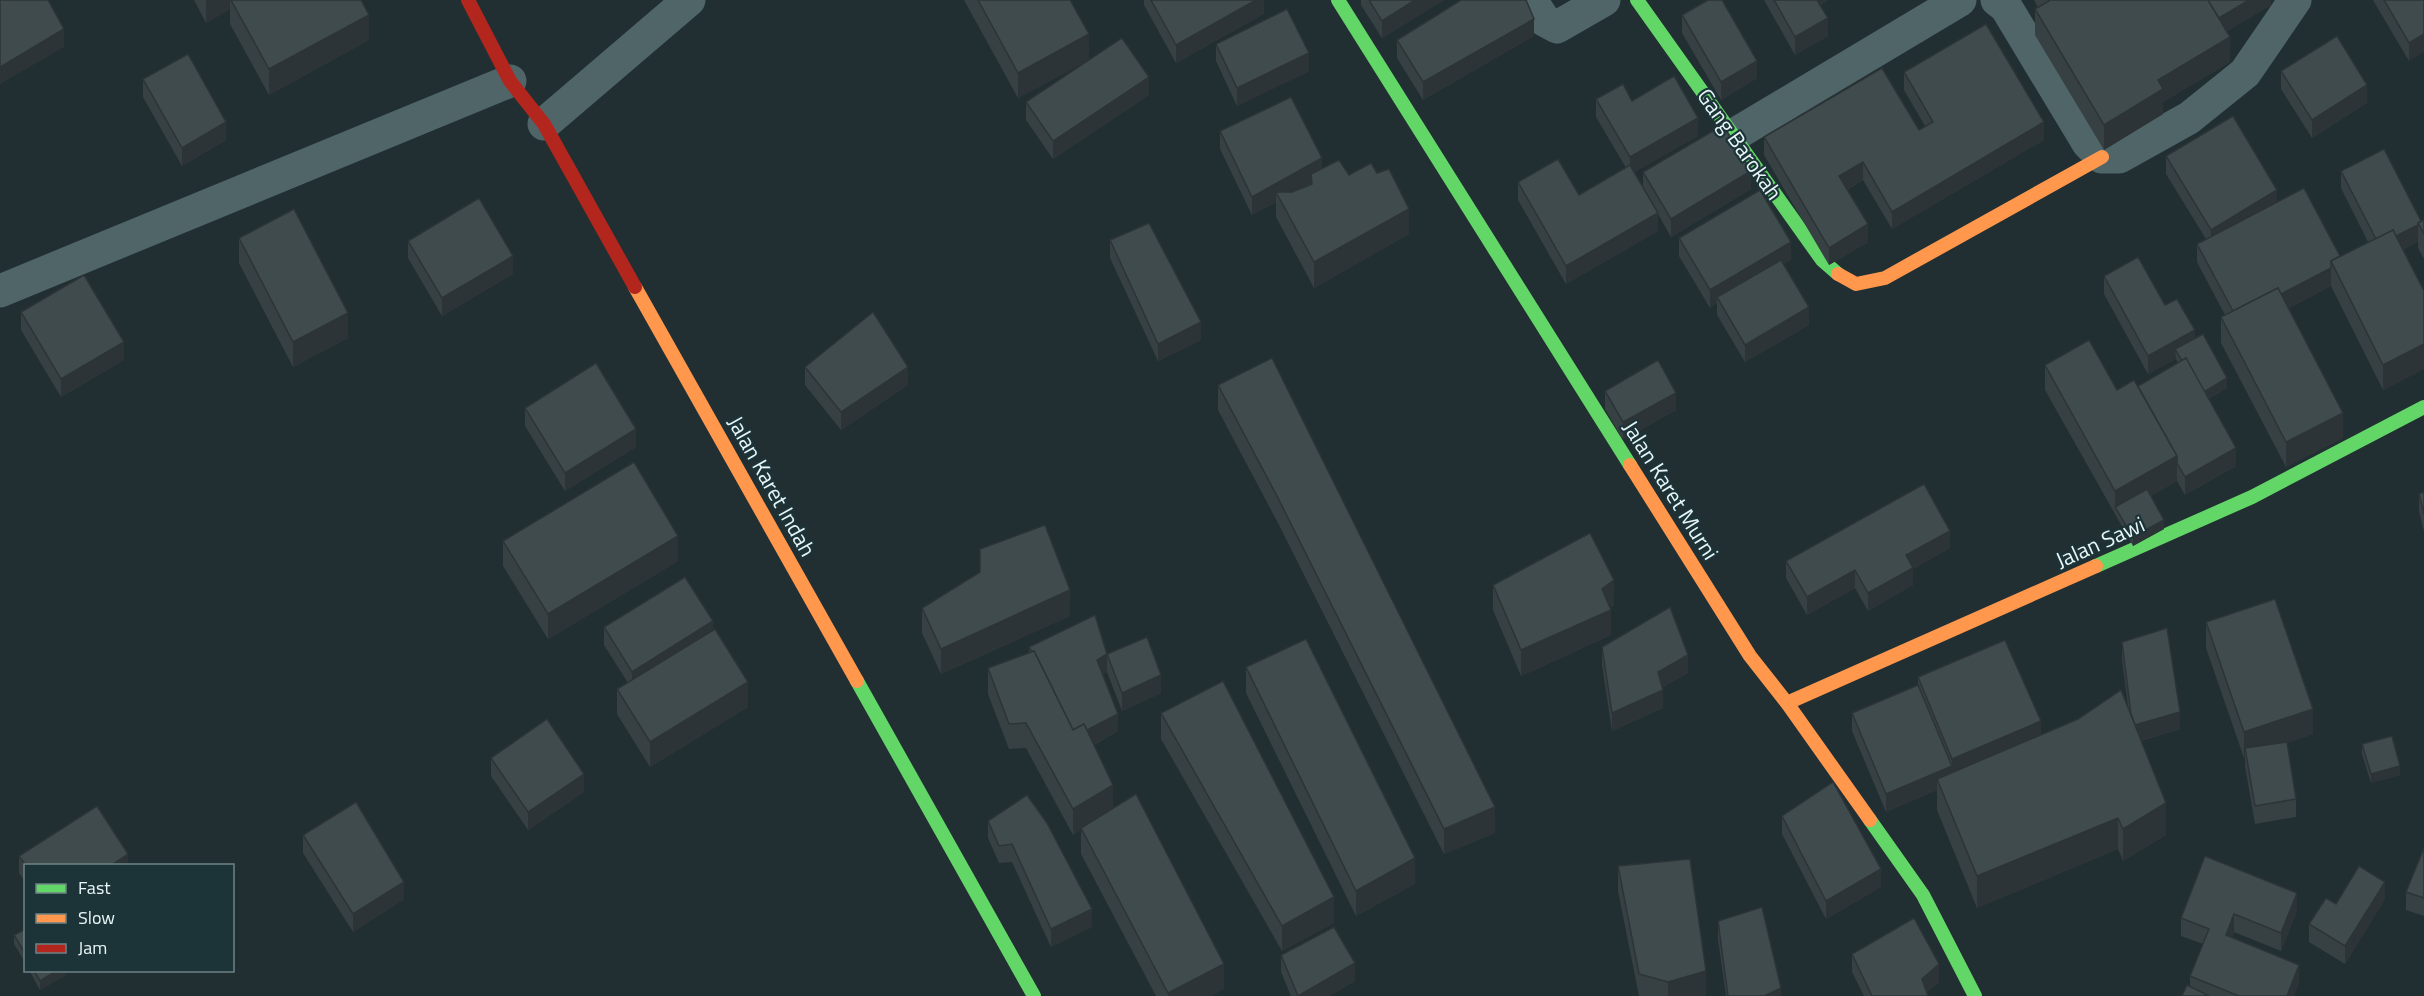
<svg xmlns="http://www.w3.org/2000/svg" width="2424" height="996" viewBox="0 0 2424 996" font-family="'Titillium Web',sans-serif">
<rect width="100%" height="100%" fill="#222f32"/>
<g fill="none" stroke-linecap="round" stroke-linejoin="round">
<!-- street -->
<g stroke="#4f6568" stroke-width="33">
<path d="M1531,0L1544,20L1557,27L1604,0"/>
<path d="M1997,0L2006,7L2088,143L2102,157H2119L2189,118L2245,73L2295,0"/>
<path d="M544,124L689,0"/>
<path d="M1734,135L1960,0"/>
<path d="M0,291L510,81"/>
</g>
<!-- fast -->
<g stroke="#63d668" stroke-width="14">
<path d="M1338,0L1630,465"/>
<path d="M1637,0L1822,260L1838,274"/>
<path d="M2096,566L2252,497L2424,407"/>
<path d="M857,681L1034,996"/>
<path d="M1870,820L1923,895L1975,996"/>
</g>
<!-- slow -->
<g stroke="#ff974d" stroke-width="14">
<path d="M1838,274L1856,284L1885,278L2102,157"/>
<path d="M635,287L857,681"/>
<path d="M1630,465L1750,656L1787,703L1870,820"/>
<path d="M1787,703L2096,566"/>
</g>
<!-- jam -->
<path stroke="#b3261e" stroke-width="14" d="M468,0L510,81L544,124L635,287"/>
</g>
<!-- wall -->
<g fill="#374043">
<path d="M194,0H361L369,40L269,95L230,24V9L206,23Z"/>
<path d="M964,0H1070L1089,60L1018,98Z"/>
<path d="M1144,0H1264V14L1176,63L1144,5Z"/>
<path d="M1361,0H1444L1382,38L1361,5Z"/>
<path d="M1764,0H1828L1820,5L1828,36L1795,55Z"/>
<path d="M2034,0H2271V5L2227,31L2230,62L2163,102V114L2104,150L2035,35V9L2038,8Z"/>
<path d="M2373,0H2424L2409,61Z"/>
<path d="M1682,15L1757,78L1721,100L1682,33Z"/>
<path d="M1534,36L1423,100L1397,58V40Z"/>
<path d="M1216,44L1309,71L1237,106L1216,61Z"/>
<path d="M2281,71L2367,103L2312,138L2281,89Z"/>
<path d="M1904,72L2044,140L1892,229L1863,180L1847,190L1868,242L1829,265L1764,155V137L1919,130L1925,126L1904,90Z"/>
<path d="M143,79L226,140L182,166L143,97Z"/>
<path d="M1149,95L1053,159L1026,120V102Z"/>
<path d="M1596,99L1632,101L1698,136L1634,172L1643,188V172L1751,189L1671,237L1658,214V231L1566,284L1518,200V182L1579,195L1626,168L1596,117Z"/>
<path d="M1220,131L1322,168L1349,175L1409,234L1314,288L1276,217V202L1252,215L1220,149Z"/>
<path d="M2166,156L2277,202L2340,256L2368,242L2341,188V171L2421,221L2424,220V259L2418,248V242L2403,250L2424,291V369L2383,390L2331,286L2289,308L2343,438L2286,467L2221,343V317L2225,315L2197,262V244L2206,239L2166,174Z"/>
<path d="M239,238L348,338L293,367L239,263Z"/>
<path d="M1679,238L1791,260L1783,264L1809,325L1745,362L1717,315V303L1710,308L1679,256Z"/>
<path d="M1110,240L1201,340L1158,361L1110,258Z"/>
<path d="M408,241L513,274L442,316L408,258Z"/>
<path d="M2104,276L2165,305L2195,339L2227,388L2208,399L2236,466L2185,495L2177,481L2151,496L2164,529L2133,546L2045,390V365L2117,390L2138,386L2178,363L2176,359L2148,374L2104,294Z"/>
<path d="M21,312L124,360L61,397L21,330Z"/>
<path d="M805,367L908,385L841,430L805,385Z"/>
<path d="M1218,385L1495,833L1444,854L1278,523L1218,410Z"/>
<path d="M1605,391L1676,410L1623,440L1605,409Z"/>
<path d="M525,408L636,447L565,491L525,426Z"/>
<path d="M2424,492V532L2419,511V494Z"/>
<path d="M503,541L678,561L548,639L503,566Z"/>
<path d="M1950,548L1913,569V585L1868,611L1855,588L1807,615L1786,578V561Z"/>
<path d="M1493,585L1614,605L1610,608L1611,635L1521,676L1493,610Z"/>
<path d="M922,608L1070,616L941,674L922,633Z"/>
<path d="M2206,622L2313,734L2287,743L2296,799V817L2255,824L2245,766V757L2244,758L2206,648Z"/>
<path d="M604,627L713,630L748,707L650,767L617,714V689L628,683L604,645Z"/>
<path d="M2122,642L2180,729L2141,741L2166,835L2123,861L2118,849L1977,908L1937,810V790L1886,812L1852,731V713L1918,685V677L2041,735L2128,706L2122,660Z"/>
<path d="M1029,647L1107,672L1102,674L1118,731L1094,745L1113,808L1224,989L1211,996H1156L1081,854V829L1073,835L1026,748L1009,749L988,694V668L1029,653Z"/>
<path d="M1602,647L1688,673L1663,687V708L1612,731L1602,665Z"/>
<path d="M1107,654L1161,693L1122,711L1107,672Z"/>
<path d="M1246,667L1415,884L1356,916L1246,693Z"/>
<path d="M1161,713L1334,923L1282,951L1161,739Z"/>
<path d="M2362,744L2400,775L2371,783L2362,754Z"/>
<path d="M491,758L584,792L528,830L491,776Z"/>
<path d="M1782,816L1881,887L1826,919L1782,834Z"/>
<path d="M988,821L1047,823L1092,927L1051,947L1012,862L999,863L988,838Z"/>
<path d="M303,835L404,899L353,932L303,853Z"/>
<path d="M2424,848V916L2406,910V892Z"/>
<path d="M19,856L128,866H26V883L19,873Z"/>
<path d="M1618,866L1706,996H1639L1618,891Z"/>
<path d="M2385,899L2345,964L2309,942V924L2336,904Z"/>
<path d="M2297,911L2281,951L2234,932L2232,938L2299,983L2294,996H2182L2190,987V976L2203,944L2181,936V918Z"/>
<path d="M1718,921L1781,996H1726L1718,939Z"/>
<path d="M26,929V964L14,944V935Z"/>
<path d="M1852,954L1939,982L1927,992L1928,996H1864L1852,972Z"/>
<path d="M1281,955L1355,981L1329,996H1291L1281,972Z"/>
<path d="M29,970H66V975L40,990Z"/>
</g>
<!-- shaded-wall -->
<g fill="#2d3437">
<path d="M206,0H230V9L206,23Z"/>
<path d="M1256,0H1264V14L1176,63V45Z"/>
<path d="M1415,0H1444L1382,38V21Z"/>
<path d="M1812,0H1828L1812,9Z"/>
<path d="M2249,0H2271V5L2216,38V20Z"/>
<path d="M369,15V40L269,95V69Z"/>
<path d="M1828,18V36L1795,55V37Z"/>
<path d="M1534,19V36L1423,100V82Z"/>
<path d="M64,29V47L0,84V67Z"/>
<path d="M1089,34V60L1018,98V73Z"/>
<path d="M2424,34V52L2409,61V43Z"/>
<path d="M2230,37V62L2163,102V114L2104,150V125L2158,80Z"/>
<path d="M1309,53V71L1237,106V88Z"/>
<path d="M1757,61V78L1721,100V82Z"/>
<path d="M1149,77V95L1053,159V141Z"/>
<path d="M2367,85V103L2312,138V120Z"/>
<path d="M1698,118V136L1630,175V157Z"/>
<path d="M226,122V140L182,166V148Z"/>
<path d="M2044,122V140L1892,229V212Z"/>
<path d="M1322,158V176L1311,174V183L1280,199L1276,192V202L1252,215V197Z"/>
<path d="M1863,162V180L1839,194V176Z"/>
<path d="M1751,171V189L1671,237V219Z"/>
<path d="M2277,190V208L2211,248V230Z"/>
<path d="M1409,209V234L1314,288V262Z"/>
<path d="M1658,213V231L1566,284V266Z"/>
<path d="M1868,224V242L1829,265V248Z"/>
<path d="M2418,225V242L2379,263V245Z"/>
<path d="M1791,242V260L1720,302L1717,297V303L1710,308V290Z"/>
<path d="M513,256V274L442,316V298Z"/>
<path d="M2331,268V286L2236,335V317Z"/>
<path d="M1809,307V325L1745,362V345Z"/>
<path d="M348,313V338L293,367V342Z"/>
<path d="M1201,322V340L1158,361V344Z"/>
<path d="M2195,330V348L2175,349L2176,359L2148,374V356Z"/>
<path d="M124,342V360L61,397V379Z"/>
<path d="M2424,344V369L2383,390V365Z"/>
<path d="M908,367V385L841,430V412Z"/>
<path d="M2227,378V388L2200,403V394Z"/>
<path d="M1676,393V410L1623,440V422Z"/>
<path d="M2343,413V438L2286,467V442Z"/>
<path d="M636,429V447L565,491V473Z"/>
<path d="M2236,448V466L2185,495V477Z"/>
<path d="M2177,456V481L2119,514L2115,507V491Z"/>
<path d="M2164,520V529L2133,546V537Z"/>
<path d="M1950,531V548L1913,569V585L1868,611V593L1906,555Z"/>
<path d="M678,536V561L548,639V614Z"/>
<path d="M1855,570V588L1807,615V597Z"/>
<path d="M1614,580V605L1602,614V589Z"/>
<path d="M1070,590V616L941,674V649Z"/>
<path d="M1611,610V635L1521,676V650Z"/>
<path d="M713,621V639L632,690V672Z"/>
<path d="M1107,654V672L1097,678V660Z"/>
<path d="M1688,655V673L1658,690V672Z"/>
<path d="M1161,675V693L1122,711V693Z"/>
<path d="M748,682V707L650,767V742Z"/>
<path d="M1663,690V708L1612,731V713Z"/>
<path d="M2313,709V734L2247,757L2245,748V757L2244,758V732Z"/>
<path d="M2180,712V729L2132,743V725Z"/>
<path d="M1118,714V731L1073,756V738Z"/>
<path d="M2041,721V746L1952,784V759Z"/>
<path d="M1952,766V784L1937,779V790L1886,812V794Z"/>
<path d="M2400,766V775L2371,783V774Z"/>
<path d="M584,774V792L528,830V812Z"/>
<path d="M1113,785V810L1073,835V809Z"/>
<path d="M2166,803V835L2123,861V829Z"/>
<path d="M1495,807V833L1444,854V829Z"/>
<path d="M2118,818V849L1977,908V876Z"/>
<path d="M128,854V866H110Z"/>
<path d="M1415,858V884L1356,916V891Z"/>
<path d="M1881,869V887L1826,919V901Z"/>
<path d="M404,882V899L353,932V914Z"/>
<path d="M2385,882V899L2345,964V946Z"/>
<path d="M2297,893V911L2281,951V933Z"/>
<path d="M1334,897V923L1282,951V926Z"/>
<path d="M1092,909V927L1051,947V929Z"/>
<path d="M2234,914V932L2226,953V935Z"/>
<path d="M1355,963V981L1329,996H1298Z"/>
<path d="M1224,964V989L1211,996H1168V993Z"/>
<path d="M1939,964V982L1922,996V979Z"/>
<path d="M2299,965V983L2294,996H2287Z"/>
<path d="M58,970H66V975L40,990V981Z"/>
<path d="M1706,971V996H1668V982Z"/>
<path d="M1781,988V996H1764Z"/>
</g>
<!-- building -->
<g fill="#404b4e" stroke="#2d3437" stroke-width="1.5">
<path d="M0,0H48L64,29L0,67Z"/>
<path d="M231,0H361L369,15L269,69Z"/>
<path d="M978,0H1070L1089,34L1018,73Z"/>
<path d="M1151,0H1256L1176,45Z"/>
<path d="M1369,0H1415L1382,21Z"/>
<path d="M1461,0H1526L1534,19L1423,82L1397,40Z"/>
<path d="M1708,0H1722L1757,61L1721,82L1682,15Z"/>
<path d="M1774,0H1817L1828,18L1795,37Z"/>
<path d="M2049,0H2208L2230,37L2158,80L2163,89L2104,125L2035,9L2049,1Z"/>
<path d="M2208,0H2249L2219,18Z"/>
<path d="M2384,0H2424V34L2409,43Z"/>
<path d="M1287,9L1309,53L1237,88L1216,44Z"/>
<path d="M1986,24L2044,122L1892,212L1863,162L1839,176L1868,224L1829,248L1764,137L1882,68L1919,130L1933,122L1904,72Z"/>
<path d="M2337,36L2367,85L2312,120L2281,71Z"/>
<path d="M1122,38L1149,77L1053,141L1026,102Z"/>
<path d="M188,54L226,122L182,148L143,79Z"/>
<path d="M1674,76L1698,118L1630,157L1596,99L1623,84L1632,101Z"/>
<path d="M1291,97L1322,158L1252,197L1220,131Z"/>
<path d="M2233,116L2277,190L2211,230L2166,156Z"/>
<path d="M1723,125L1751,171L1671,219L1643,172Z"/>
<path d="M2384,149L2421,221L2418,223V225L2396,236L2393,230L2376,239L2341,171Z"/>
<path d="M1558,159L1579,195L1630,165L1658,213L1566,266L1518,182Z"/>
<path d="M1339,160L1349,175L1371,163L1377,173L1389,169L1409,209L1314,262L1276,192H1292L1312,184L1311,174Z"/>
<path d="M2304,188L2340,256L2331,261V268L2281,294L2278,288L2233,311L2197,244Z"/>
<path d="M1760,190L1791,242L1710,290L1679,238Z"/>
<path d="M479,198L513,256L442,298L408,241Z"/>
<path d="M294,209L348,313L293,342L239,238Z"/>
<path d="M2424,220V234L2418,223Z"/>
<path d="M1149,223L1201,322L1158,344L1110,240Z"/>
<path d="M2393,230L2424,291V344L2383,365L2331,261Z"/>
<path d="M2138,257L2165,305L2177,299L2195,330L2148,356L2104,276Z"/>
<path d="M1781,260L1809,307L1745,345L1717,297Z"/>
<path d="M84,275L124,342L61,379L21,312Z"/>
<path d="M2278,288L2343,413L2286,442L2221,317Z"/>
<path d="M873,312L908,367L841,412L805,367Z"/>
<path d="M2203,334L2227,378L2204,392L2186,358L2182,361L2175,349Z"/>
<path d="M2089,340L2117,390L2134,380L2177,456L2115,491L2045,365Z"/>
<path d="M1272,358L1495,807L1444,829L1278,498L1218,385Z"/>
<path d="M2186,358L2236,448L2185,477L2177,463V456L2138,386Z"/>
<path d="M1658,360L1676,393L1623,422L1605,391Z"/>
<path d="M596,363L636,429L565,473L525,408Z"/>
<path d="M634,462L678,536L548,614L503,541Z"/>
<path d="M1924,484L1950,531L1906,555L1913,568L1868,593L1855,570L1807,597L1786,561Z"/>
<path d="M2147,489L2164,520L2133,537L2115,507Z"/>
<path d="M2424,492V514L2419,494Z"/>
<path d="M1045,525L1070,590L941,649L922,608L980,572V549Z"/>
<path d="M1590,533L1614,580L1602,589L1611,610L1521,650L1493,585Z"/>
<path d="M685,577L713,621L632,672L604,627Z"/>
<path d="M2275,599L2313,709L2244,732L2206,622Z"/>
<path d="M1670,607L1688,655L1658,672L1663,690L1612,713L1602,647Z"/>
<path d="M1095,615L1107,654L1097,660L1118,714L1087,730L1084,724L1073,730L1034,651L1032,652L1029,647Z"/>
<path d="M2167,628L2180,712L2135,725L2131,714L2122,642Z"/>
<path d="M715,629L748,682L650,742L617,689Z"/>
<path d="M1147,637L1161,675L1122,693L1107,654Z"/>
<path d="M1306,639L1415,858L1356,891L1246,667Z"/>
<path d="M2005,640L2041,721L1952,759L1918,677Z"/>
<path d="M1034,651L1073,730L1084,724L1113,785L1073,809L1026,723L1009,724L988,668Z"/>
<path d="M1223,681L1334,897L1282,926L1161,713Z"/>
<path d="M1918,685L1952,766L1886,794L1852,713Z"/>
<path d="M2121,690L2166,803L2123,829L2118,818L1977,876L1937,779L2078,719Z"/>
<path d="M547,719L584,774L528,812L491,758Z"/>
<path d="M2392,736L2400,766L2371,774L2362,744Z"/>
<path d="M2287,742L2296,799L2255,806L2245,748Z"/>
<path d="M1833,782L1881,869L1826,901L1782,816Z"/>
<path d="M1136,794L1224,964L1168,993L1081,828Z"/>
<path d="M1027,795L1047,823L1092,909L1051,929L1012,844L999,846L988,821Z"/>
<path d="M356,802L404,882L353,914L303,835Z"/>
<path d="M97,806L128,854L110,866H26L19,856Z"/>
<path d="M2424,848V898L2406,892Z"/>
<path d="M2205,856L2297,893L2281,933L2234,914L2226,935L2299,965L2287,996H2239L2190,976L2209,929L2181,918Z"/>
<path d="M1690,859L1706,971L1668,982L1639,974L1618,866Z"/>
<path d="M2359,866L2385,882L2345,946L2309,924L2326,898L2336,904Z"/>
<path d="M1762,907L1781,988L1764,996H1728L1718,921Z"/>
<path d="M1914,918L1939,964L1922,979L1928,996H1872L1852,954Z"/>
<path d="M1334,927L1355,963L1298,996L1281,955Z"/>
<path d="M26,929V955L14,935Z"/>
<path d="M34,970H58L40,981Z"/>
<path d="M2187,985L2209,996H2182Z"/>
</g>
<g text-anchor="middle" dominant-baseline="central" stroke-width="4.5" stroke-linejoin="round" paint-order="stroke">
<!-- street labels -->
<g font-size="22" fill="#e8f6f8" stroke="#1c3438">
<text transform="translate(1740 144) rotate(55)">Gang Barokah</text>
<text transform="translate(772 486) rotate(61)">Jalan Karet Indah</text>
<text transform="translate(1671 490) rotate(58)">Jalan Karet Murni</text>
<text transform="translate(2100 542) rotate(-24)">Jalan Sawi</text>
</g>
</g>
<!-- legend -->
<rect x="24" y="864" width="210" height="108" fill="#1c3438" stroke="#6e8285" stroke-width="1.5"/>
<rect x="36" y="884" width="30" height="9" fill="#63d668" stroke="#6e8285" stroke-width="1.5"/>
<text x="78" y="894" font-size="18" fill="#e8f6f8">Fast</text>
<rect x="36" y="914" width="30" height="9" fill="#ff974d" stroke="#6e8285" stroke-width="1.5"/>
<text x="78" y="924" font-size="18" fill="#e8f6f8">Slow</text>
<rect x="36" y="944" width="30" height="9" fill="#b3261e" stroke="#6e8285" stroke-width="1.5"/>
<text x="78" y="954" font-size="18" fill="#e8f6f8">Jam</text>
</svg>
